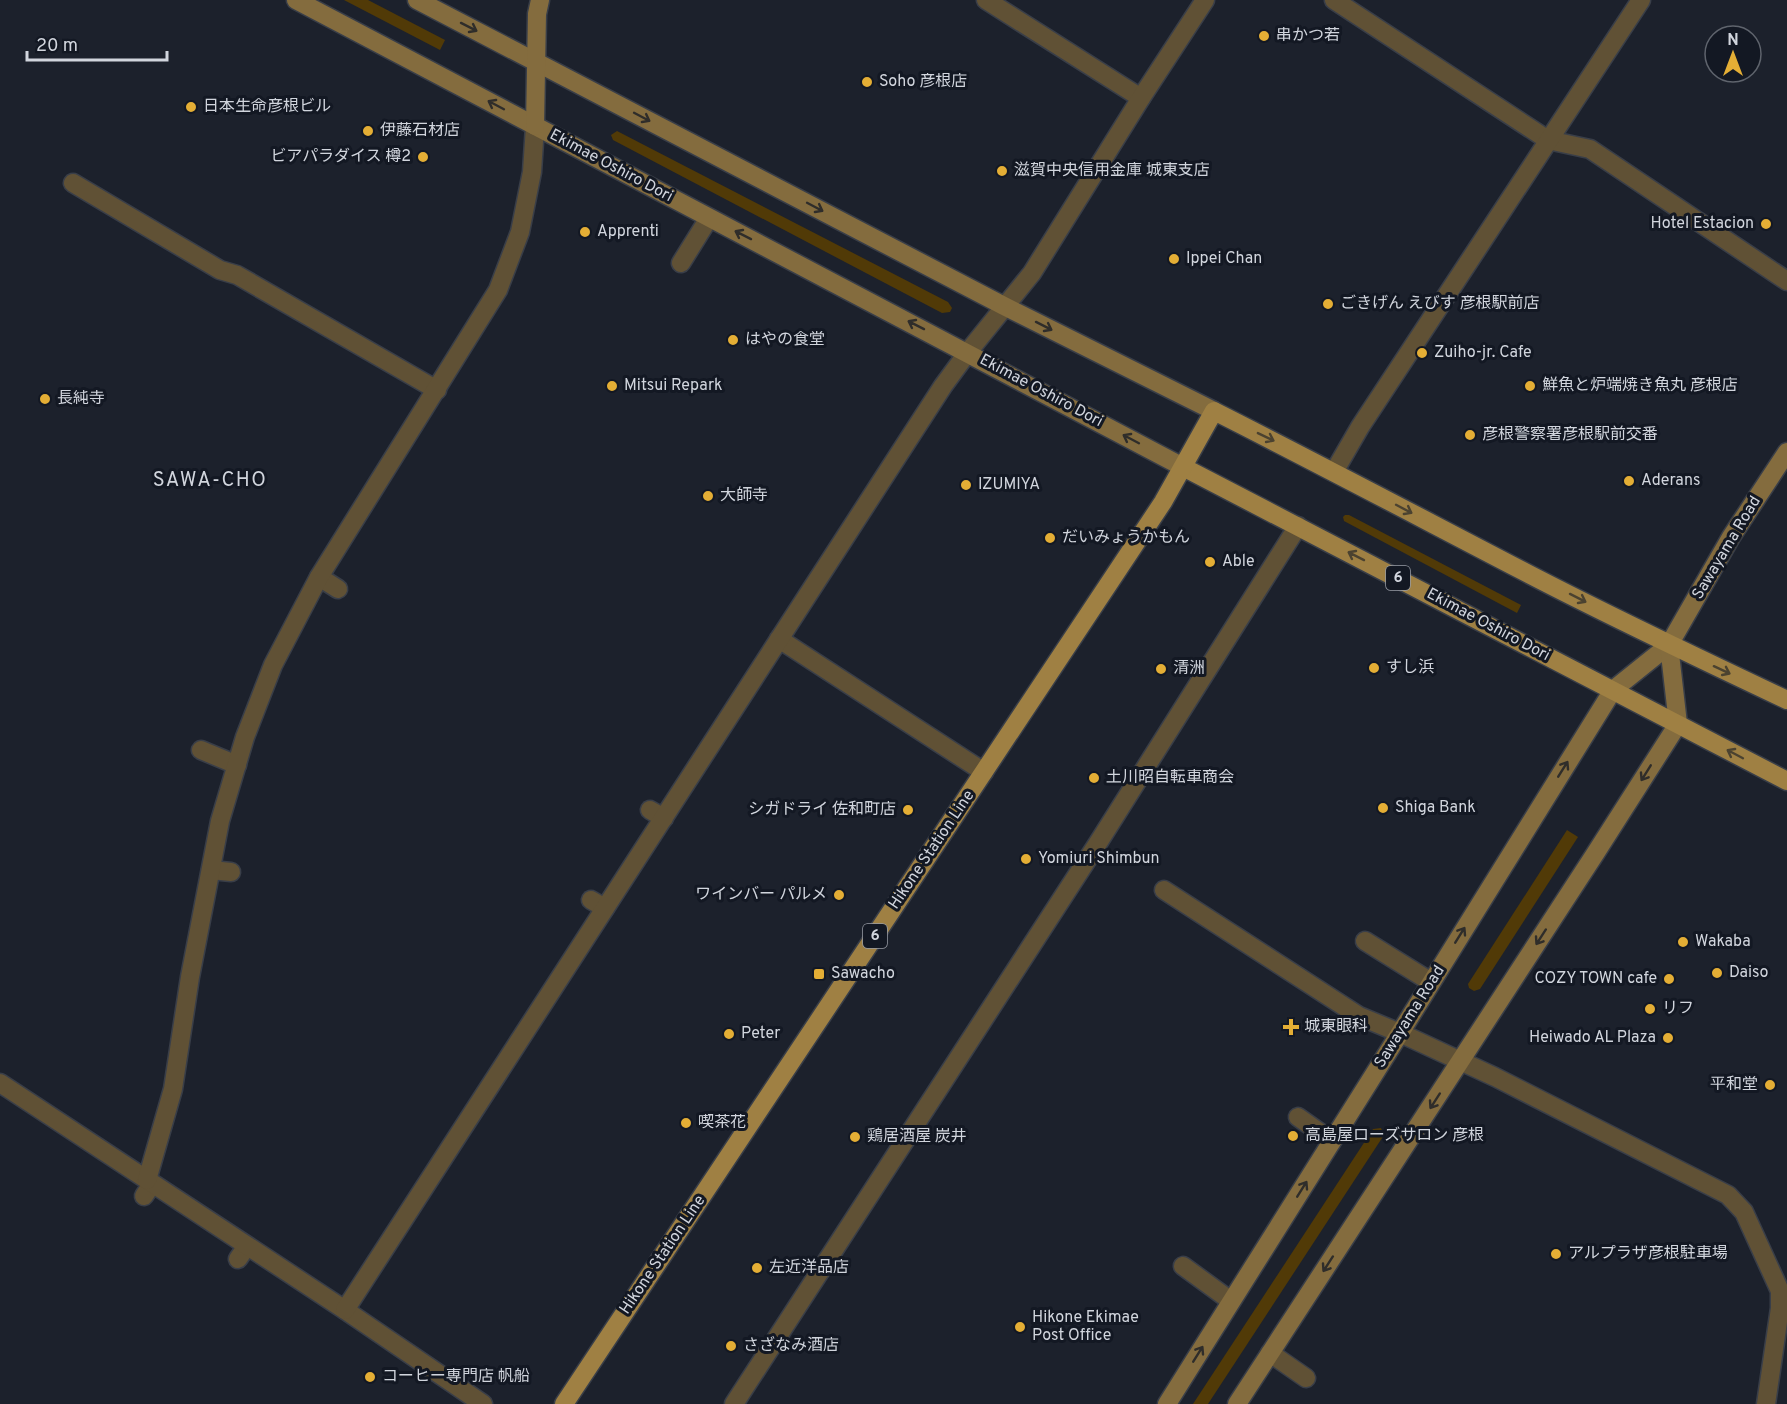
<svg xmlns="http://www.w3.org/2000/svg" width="1787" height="1404" viewBox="0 0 1787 1404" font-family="Overpass,'Noto Sans JP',sans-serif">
<rect width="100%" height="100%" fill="#1c212c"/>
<!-- green -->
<g fill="#513a07">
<path d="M344,0H368L445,40L440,50Z"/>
<path d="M617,131L948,302L952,308L950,312L942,313L613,140L611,135Z"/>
<path d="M1345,515H1349L1521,605L1517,613L1344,521L1343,517Z"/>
<path d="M1567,830L1578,837L1480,989L1474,991L1469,988L1468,984Z"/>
<path d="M1381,1128L1384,1135L1208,1404H1193L1373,1129Z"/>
</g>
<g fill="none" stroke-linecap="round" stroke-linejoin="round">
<!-- lane casing -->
<g stroke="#393e48" stroke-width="21">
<g id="lane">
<path d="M681,263L709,218"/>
<path d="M319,577L338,589"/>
<path d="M201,750L237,765"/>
<path d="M650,810L664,818"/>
<path d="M211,870L231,872"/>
<path d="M591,900L605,908"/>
<path d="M1365,941L1431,982"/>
<path d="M1400,1033L1495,1077L1728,1195L1744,1212L1780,1291V1308L1766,1404"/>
<path d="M1298,1117L1332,1141"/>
<path d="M144,1196L152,1184"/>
<path d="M238,1259L247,1246"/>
<path d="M1183,1266L1231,1301"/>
<path d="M1270,1353L1306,1378"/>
</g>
</g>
<!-- street casing -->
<g stroke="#393e48" stroke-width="21">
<g id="street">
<path d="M986,0L1141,98"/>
<path d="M1334,0L1548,140L1590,149L1787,281"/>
<path d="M73,183L220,270L237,275L437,390"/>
<path d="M1334,472L1360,427L1641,0"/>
<path d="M779,639L984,772"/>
<path d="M1164,890L1359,1016L1400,1033"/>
<path d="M0,1083L345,1310L483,1404"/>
<path d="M147,1180L173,1089L190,977L220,821L245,737L273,665L319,577L498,290L520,232L532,172L535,126"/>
<path d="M345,1310L943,386L968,352L1032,273L1141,98L1205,0"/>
<path d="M734,1404L1098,843L1298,526"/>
</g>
</g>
<!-- secondary casing -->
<g stroke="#393e48" stroke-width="21">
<g id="secondary">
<path d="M296,0L1183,467"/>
<path d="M417,0L1004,306L1214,411"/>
<path d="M535,126L537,14L540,0"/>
<path d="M1167,1404L1400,1033L1613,690L1669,645L1731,537L1787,452"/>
<path d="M1237,1404L1595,854L1678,724L1669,645"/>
</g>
</g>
<!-- primary casing -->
<g stroke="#393e48" stroke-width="21">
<g id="primary">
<path d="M1183,467L1787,781"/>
<path d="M564,1404L1163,502L1214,411C1317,463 1419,517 1521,570C1609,616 1698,658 1787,700"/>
</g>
</g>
<!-- lane -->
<use href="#lane" stroke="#605135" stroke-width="18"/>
<!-- street -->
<use href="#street" stroke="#605135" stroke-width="18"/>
<!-- secondary -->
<use href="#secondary" stroke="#846c3e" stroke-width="18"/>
<!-- primary -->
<use href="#primary" stroke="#9f8043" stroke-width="18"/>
</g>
<!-- one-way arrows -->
<defs><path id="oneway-shaft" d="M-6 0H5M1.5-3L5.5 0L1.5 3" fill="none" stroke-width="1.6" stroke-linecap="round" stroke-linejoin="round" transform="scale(1.5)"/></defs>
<g stroke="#2f2d2a">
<use href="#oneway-shaft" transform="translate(469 27) rotate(27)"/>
<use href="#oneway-shaft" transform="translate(496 105) rotate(-152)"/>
<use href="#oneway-shaft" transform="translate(642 117) rotate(28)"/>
<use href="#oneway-shaft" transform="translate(815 207) rotate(28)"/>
<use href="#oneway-shaft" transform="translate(743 235) rotate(-153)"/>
<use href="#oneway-shaft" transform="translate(916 325) rotate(-153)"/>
<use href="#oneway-shaft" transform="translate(1044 326) rotate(27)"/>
<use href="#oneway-shaft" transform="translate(1131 439) rotate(-152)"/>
<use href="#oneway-shaft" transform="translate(1563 769) rotate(-58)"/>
<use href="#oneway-shaft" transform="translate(1646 773) rotate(122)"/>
<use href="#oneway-shaft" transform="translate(1460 935) rotate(-58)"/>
<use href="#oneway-shaft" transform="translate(1541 937) rotate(123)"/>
<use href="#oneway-shaft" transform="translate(1435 1101) rotate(123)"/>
<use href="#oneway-shaft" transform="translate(1302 1189) rotate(-58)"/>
<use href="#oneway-shaft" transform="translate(1328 1264) rotate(123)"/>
<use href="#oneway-shaft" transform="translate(1198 1354) rotate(-58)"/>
</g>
<g stroke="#4b4230">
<use href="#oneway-shaft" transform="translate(1266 437) rotate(26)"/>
<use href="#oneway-shaft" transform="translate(1404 509) rotate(28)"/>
<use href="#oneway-shaft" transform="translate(1356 556) rotate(-153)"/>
<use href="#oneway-shaft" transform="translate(1578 598) rotate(27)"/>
<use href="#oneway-shaft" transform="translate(1722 670) rotate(25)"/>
<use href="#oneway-shaft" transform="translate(1735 754) rotate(-152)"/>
</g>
<!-- markers -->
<g fill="#e4ae35" stroke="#131823" stroke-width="2">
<circle cx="1264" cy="36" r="6"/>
<circle cx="867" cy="82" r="6"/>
<circle cx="191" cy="107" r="6"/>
<circle cx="368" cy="131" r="6"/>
<circle cx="423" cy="157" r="6"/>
<circle cx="1002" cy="171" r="6"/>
<circle cx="1766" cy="224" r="6"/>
<circle cx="585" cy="232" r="6"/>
<circle cx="1174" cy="259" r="6"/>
<circle cx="1328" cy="304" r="6"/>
<circle cx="733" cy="340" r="6"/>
<circle cx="1422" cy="353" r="6"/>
<circle cx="612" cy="386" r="6"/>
<circle cx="1530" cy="386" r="6"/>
<circle cx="45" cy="399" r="6"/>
<circle cx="1470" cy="435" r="6"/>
<circle cx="1629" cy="481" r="6"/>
<circle cx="966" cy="485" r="6"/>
<circle cx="708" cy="496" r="6"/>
<circle cx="1050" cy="538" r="6"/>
<circle cx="1210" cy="562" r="6"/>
<circle cx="1374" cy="668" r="6"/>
<circle cx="1161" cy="669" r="6"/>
<circle cx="1094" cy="778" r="6"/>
<circle cx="1383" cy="808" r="6"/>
<circle cx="908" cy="810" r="6"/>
<circle cx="1026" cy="859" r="6"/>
<circle cx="839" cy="895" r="6"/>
<circle cx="1683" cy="942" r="6"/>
<circle cx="1717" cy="973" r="6"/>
<rect x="813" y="968" width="12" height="12" rx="3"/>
<circle cx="1669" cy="979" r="6"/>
<circle cx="1650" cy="1009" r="6"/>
<path d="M1288 1018h6v6h6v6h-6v6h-6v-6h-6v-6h6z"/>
<circle cx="729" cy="1034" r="6"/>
<circle cx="1668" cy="1038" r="6"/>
<circle cx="1770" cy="1085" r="6"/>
<circle cx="686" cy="1123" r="6"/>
<circle cx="1293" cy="1136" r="6"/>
<circle cx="855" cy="1137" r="6"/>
<circle cx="1556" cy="1254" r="6"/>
<circle cx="757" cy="1268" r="6"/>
<circle cx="1020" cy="1327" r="6"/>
<circle cx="731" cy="1346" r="6"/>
<circle cx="370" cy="1377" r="6"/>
</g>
<g text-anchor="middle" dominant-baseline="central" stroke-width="6" stroke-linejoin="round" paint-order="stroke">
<!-- shield labels -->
<g fill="#131823" stroke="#989ca5" stroke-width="1.5">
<rect x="1386" y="566" width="24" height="24" rx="4.5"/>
<rect x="863" y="924" width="24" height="24" rx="4.5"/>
</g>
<g font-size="15" font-weight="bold" fill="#d1d5dd">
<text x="1398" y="578">6</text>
<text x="875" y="936">6</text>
</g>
<!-- poi labels -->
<g font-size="16" fill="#d1d5dd" stroke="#131823" text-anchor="start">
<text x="1276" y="36">串かつ若</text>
<text x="879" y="82">Soho 彦根店</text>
<text x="203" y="107">日本生命彦根ビル</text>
<text x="380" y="131">伊藤石材店</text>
<text x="411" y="157" text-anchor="end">ビアパラダイス 樽2</text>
<text x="1014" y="171">滋賀中央信用金庫 城東支店</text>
<text x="1754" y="224" text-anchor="end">Hotel Estacion</text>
<text x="597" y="232">Apprenti</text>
<text x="1186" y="259">Ippei Chan</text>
<text x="1340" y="304">ごきげん えびす 彦根駅前店</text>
<text x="745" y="340">はやの食堂</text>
<text x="1434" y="353">Zuiho-jr. Cafe</text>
<text x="624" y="386">Mitsui Repark</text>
<text x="1542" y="386">鮮魚と炉端焼き魚丸 彦根店</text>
<text x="57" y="399">長純寺</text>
<text x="1482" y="435">彦根警察署彦根駅前交番</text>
<text x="1641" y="481">Aderans</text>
<text x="978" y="485">IZUMIYA</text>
<text x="720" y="496">大師寺</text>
<text x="1062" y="538">だいみょうかもん</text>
<text x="1222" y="562">Able</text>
<text x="1386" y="668">すし浜</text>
<text x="1173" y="669">清洲</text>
<text x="1106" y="778">土川昭自転車商会</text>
<text x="1395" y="808">Shiga Bank</text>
<text x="896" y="810" text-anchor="end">シガドライ 佐和町店</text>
<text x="1038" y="859">Yomiuri Shimbun</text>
<text x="827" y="895" text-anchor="end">ワインバー パルメ</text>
<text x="1695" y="942">Wakaba</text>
<text x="1729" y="973">Daiso</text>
<text x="831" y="974">Sawacho</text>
<text x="1657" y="979" text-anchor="end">COZY TOWN cafe</text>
<text x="1662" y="1009">リフ</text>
<text x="1304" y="1027">城東眼科</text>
<text x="741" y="1034">Peter</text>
<text x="1656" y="1038" text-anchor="end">Heiwado AL Plaza</text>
<text x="1758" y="1085" text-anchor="end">平和堂</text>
<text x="698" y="1123">喫茶花</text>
<text x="1305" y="1136">高島屋ローズサロン 彦根</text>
<text x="867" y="1137">鶏居酒屋 炭井</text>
<text x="1568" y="1254">アルプラザ彦根駐車場</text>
<text x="769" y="1268">左近洋品店</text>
<text x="1032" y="1318">Hikone Ekimae<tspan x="1032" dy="18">Post Office</tspan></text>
<text x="743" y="1346">さざなみ酒店</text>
<text x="382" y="1377">コーヒー専門店 帆船</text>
</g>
<!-- street labels -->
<g font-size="16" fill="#d1d5dd" stroke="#131823">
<text transform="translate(611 166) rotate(28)">Ekimae Oshiro Dori</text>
<text transform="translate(1041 391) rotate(28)">Ekimae Oshiro Dori</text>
<text transform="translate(1727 548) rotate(-59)">Sawayama Road</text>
<text transform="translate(1488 625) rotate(28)">Ekimae Oshiro Dori</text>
<text transform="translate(932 850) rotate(-56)">Hikone Station Line</text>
<text transform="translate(1410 1017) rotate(-58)">Sawayama Road</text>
<text transform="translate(663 1255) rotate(-56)">Hikone Station Line</text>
</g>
<!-- quarter labels -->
<g font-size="20" letter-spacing="1.5" fill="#d1d5dd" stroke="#131823">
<text x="210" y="481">SAWA-CHO</text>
</g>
</g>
<!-- north arrow -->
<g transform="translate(1733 54)"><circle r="28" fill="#131823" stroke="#5f646d" stroke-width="1.5"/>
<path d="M0-4.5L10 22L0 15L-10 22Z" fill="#e4ae35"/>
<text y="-9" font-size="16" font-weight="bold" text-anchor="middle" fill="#d1d5dd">N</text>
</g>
<!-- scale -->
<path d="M27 51v9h140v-9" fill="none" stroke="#d1d5dd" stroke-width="3"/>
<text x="36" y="51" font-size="18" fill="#d1d5dd" stroke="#131823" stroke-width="4.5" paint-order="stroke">20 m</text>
</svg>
